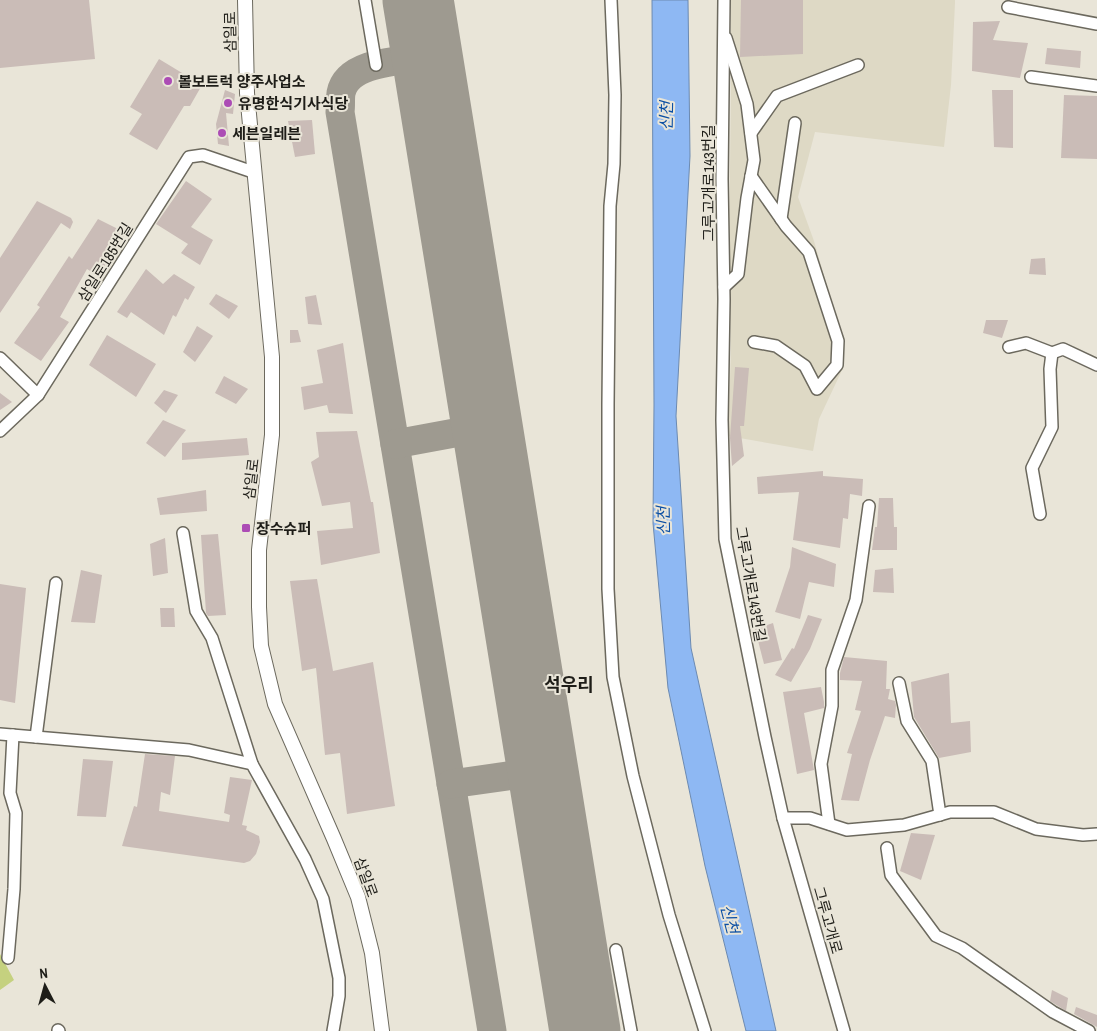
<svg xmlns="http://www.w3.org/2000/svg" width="1097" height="1031" viewBox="0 0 1097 1031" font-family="'Archivo Narrow','Noto Sans KR',sans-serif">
<rect width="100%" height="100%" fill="#e9e5d8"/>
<!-- built -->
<path fill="#ded9c5" d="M731,0H955V3L951,85L944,147L815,132L798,197L814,241L837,321L843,368L819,419L813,451L728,436L731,351L729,253L731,86Z"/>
<!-- green -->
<path fill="#c5d17f" d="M0,954L14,980L0,990Z"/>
<!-- water -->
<path fill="#8eb8f3" stroke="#6c8ab1" d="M652,0H688L690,156L676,416L691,648L776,1031H746L705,866L668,688L653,523L654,405Z"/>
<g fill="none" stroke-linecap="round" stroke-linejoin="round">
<!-- taxiway -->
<g stroke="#9e9a90" stroke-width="29">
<path d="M427,57C402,61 347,61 341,93C340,99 341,106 340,112L492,1031"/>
<path d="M395,444L487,427"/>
<path d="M451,784L543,771"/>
</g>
<!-- runway -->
<path stroke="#9e9a90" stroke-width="71" d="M418,0L585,1031"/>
</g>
<!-- building -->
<g fill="#cabcb7">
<path d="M0,0H89L95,59L0,68Z"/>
<path d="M741,0H803V54L740,57Z"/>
<path d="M1000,21L993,40L1028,43L1020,78L972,71L973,22Z"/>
<path d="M1047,48L1081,51L1080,68L1045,64Z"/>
<path d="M159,59L202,85L190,106H184L157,150L129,134L142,114L130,107Z"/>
<path d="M225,90L235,94L233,114L226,113L229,146L218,144L216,124Z"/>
<path d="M992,90H1013V148L994,147Z"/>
<path d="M1064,95L1097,96V159L1061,158Z"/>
<path d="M312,120L315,154L295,157L288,121Z"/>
<path d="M186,181L212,199L191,227L213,240L200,265L181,253L188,244L156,224Z"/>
<path d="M37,201L71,218L73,222L70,229L61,223L0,313V258Z"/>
<path d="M98,219L126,233L98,276L87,269L60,317L69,322L41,361L14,343L40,307L37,305L69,256L72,259Z"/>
<path d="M1045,258L1046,275L1029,274L1031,259Z"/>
<path d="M146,269L163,284L174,274L195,287L188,300L185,298L176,317L173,315L164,335L131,312L127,318L117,312Z"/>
<path d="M216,294L238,306L229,319L209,304Z"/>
<path d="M316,295L322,325L308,324L305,297Z"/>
<path d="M986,320H1008L1002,338L983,333Z"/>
<path d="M197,326L213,336L195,362L183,352Z"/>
<path d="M290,330H298L301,342L290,343Z"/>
<path d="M107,335L156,364L136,397L89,365Z"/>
<path d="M343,343L353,414L329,413L327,405L304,410L301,387L323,383L317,350Z"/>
<path d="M735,367L749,368L744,426H740L744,456L732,466L730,438Z"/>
<path d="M224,376L248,389L236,404L215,393Z"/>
<path d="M164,390L178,395L166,413L154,403Z"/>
<path d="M0,393L12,402L0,410Z"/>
<path d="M163,420L186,430L165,457L146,443Z"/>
<path d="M357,431L371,502H373L380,553L321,565L317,531L353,528L350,502L322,506L311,462L319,457L316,432Z"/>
<path d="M247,438L249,455L182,460V443Z"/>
<path d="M823,471V476L863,479L862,496L850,494L848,519L843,518L840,548L793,540L799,492L758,494L757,477Z"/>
<path d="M206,490L207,511L160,515L157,498Z"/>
<path d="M879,498H893L894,527H897V550H872L875,527H877Z"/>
<path d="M218,534L226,615L208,616L206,613L201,535Z"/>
<path d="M165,538L168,573L153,576L150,544Z"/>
<path d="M792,547L836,564L834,587L809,582L800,619L775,612L790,567Z"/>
<path d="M893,568L894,593L873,592L875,570Z"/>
<path d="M81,570L102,575L95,623L71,622Z"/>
<path d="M317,579L333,671L373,662L395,806L347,814L340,753L325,755L316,668L302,671L290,581Z"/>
<path d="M0,584L26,588L15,703L0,700Z"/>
<path d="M160,608H174L175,627H161Z"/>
<path d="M808,615L822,619L810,649L791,682L775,675L792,648L794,649Z"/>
<path d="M773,623L782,660L764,664L755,629Z"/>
<path d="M844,657L887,661L886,689H890L888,699L895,701L896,705L895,718L885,716L870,760L859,801L841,800L852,754L847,753L861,711L855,710L862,681L840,680V673Z"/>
<path d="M949,673L951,723L970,721L971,752L939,758L914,717L911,682Z"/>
<path d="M821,687L824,702V708L804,713L814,770L797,774L783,692Z"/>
<path d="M145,754L175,756L170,795L161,792L159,811L229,822L230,815L224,813L230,777L252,780L242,825L247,826L246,830L259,836L260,842L256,854L250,861L244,863L122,846L134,806L137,807Z"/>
<path d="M83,759L113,761L106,817L77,816Z"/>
<path d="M911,833L935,835L921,880L900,871Z"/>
<path d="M1052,990L1068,998L1066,1011L1050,1001Z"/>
<path d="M1076,1007L1097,1015V1027L1074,1014Z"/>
</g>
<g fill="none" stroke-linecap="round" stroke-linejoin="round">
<!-- minor casing -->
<g stroke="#6c695e" stroke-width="14">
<g id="minor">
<path d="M365,0L376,65"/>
<path d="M611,0L615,95L614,164L610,206L608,404V589L613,677L633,776L669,915L705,1031"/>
<path d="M724,0L722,179L724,299L722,420L725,539L765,737L783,818L844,1031"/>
<path d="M1008,7L1097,24"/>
<path d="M1031,77L1097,86"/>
<path d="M751,133L777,96L858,65"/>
<path d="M751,176L786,226L809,252L838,341L837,365L817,389L805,366L776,346L754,342"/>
<path d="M781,219L795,123"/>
<path d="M724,287L738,274L747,198L754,160L747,104L726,38"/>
<path d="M1009,347L1026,343L1052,353"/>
<path d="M1052,353L1063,349L1097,365"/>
<path d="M0,358L38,395"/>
<path d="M0,431L38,395L189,157L203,155L253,172"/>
<path d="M1040,514L1032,468L1052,427L1050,369L1052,353"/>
<path d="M183,533L196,611L212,638L252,764"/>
<path d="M899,683L907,721L932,761L940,815"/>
<path d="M0,734L189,750L252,764L305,859L323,899L339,978V996L333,1031"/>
<path d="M36,737L56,583"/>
<path d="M783,818H810L847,830L904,825L950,812H994L1036,829L1083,835L1097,834"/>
<path d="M829,824L821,764L832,706V670L856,600L869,506"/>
<path d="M887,848L891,875L936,936L962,948L1053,1012L1089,1031"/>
<path d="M616,950L631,1031"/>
<path d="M8,958L14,889L16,813L10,793L13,735"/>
<path d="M58,1030L59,1031"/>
</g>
</g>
<!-- major casing -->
<g stroke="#6c695e" stroke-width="16">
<path id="major" d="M245,0L247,93L272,357V435L259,550V607L261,646L275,704L334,839L358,897L372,953L382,1031"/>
</g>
<!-- minor -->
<use href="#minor" stroke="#fff" stroke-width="11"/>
<!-- major -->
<use href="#major" stroke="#fff" stroke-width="14"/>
</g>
<!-- markers -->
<g fill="#ac4cb5" stroke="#e9e5d8" stroke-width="2">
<circle cx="168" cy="81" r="5"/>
<circle cx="228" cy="103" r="5"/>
<circle cx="222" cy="133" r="5"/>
<rect x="241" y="523" width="10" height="10" rx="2.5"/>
</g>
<g text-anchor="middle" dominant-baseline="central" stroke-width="4" stroke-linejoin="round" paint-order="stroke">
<!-- street labels -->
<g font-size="15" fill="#1e1d18" stroke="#e9e5d8">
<text transform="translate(230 32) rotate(-91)">삼일로</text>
<text transform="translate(708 183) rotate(-90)">그루고개로143번길</text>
<text transform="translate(105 262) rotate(-58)">삼일로185번길</text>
<text transform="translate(251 479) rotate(-83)">삼일로</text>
<text transform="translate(751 584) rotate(80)">그루고개로143번길</text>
<text transform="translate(366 877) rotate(70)">삼일로</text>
<text transform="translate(828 920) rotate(74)">그루고개로</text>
</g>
<!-- poi labels -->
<g font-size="15" font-weight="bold" fill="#1e1d18" stroke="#e9e5d8" text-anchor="start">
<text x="178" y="81">볼보트럭 양주사업소</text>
<text x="238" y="103">유명한식기사식당</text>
<text x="232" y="133">세븐일레븐</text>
<text x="256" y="528">장수슈퍼</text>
</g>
<!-- water labels -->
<g font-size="16" font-style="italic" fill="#0b4fa4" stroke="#e9e5d8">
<text transform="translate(666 116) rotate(-89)">신천</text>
<text transform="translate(663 521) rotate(-91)">신천</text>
<text transform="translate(730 919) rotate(75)">신천</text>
</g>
<!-- quarter labels -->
<g font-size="18" font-weight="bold" fill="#1e1d18" stroke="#e9e5d8">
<text x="569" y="684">석우리</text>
</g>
</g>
<!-- north arrow -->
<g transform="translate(45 986) rotate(354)" stroke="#e9e5d8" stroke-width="4" paint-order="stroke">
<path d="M0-4L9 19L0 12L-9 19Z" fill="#1e1d18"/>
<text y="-8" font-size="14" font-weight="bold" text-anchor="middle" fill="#1e1d18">N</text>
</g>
</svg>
